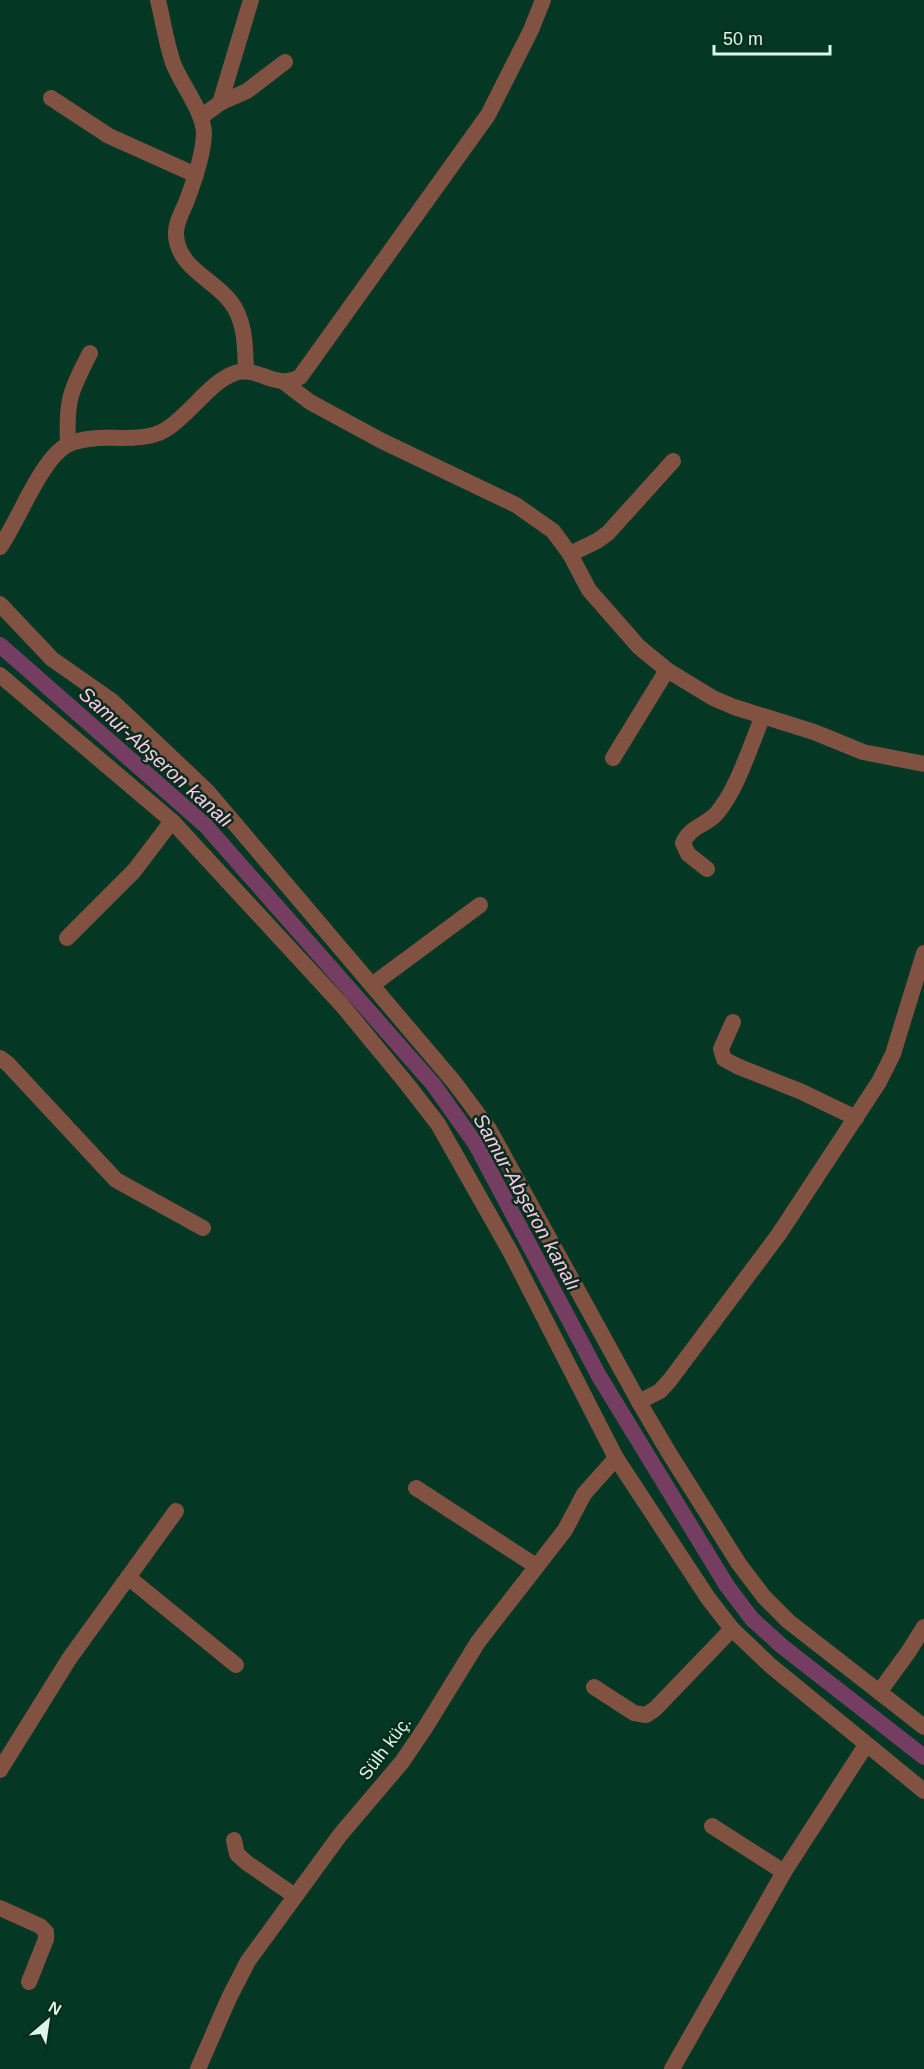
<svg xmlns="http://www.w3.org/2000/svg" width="924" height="2069" viewBox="0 0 924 2069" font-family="Arial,sans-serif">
<rect width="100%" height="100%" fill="#043824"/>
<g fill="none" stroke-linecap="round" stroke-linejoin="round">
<!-- canal -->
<path stroke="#753d62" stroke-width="16" d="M0,645L206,826L433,1084L475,1143L599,1376L727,1586L752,1619L783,1647L924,1757"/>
<!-- minor -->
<g stroke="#815241" stroke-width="16">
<path d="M158,0C163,21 166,42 173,63C181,84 204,112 204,134C203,156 195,179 187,200C183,211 175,223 176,235C178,268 213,279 230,301C246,321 245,348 246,371"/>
<path d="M51,98L109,136L196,175"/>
<path d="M220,103L247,91L285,62"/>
<path d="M201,117L220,103L251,0"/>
<path d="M285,383L310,402L382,441L516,505L553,531L570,554L589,590L639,647L667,670L713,698L734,707L814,732L863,752L924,764"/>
<path d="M68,444C66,400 70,392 90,353"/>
<path d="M0,547C18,522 41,459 67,445C76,440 87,439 98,438C118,437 147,441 165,430C189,416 209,382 235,373C258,365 275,391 300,377L488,115L531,30L543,0"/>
<path d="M570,554L597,541L608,533L673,461"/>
<path d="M0,604L52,659L112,701L207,791L454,1082L489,1129L639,1402L669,1453L739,1564L764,1597L788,1621L924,1727"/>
<path d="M0,675L172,821L341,1004L407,1084L438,1124L510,1251L616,1458L708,1598L732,1629L771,1666L924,1791"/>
<path d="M613,758L667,670"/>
<path d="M707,869L688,854L683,843C690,826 706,826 717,813C738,788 750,746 763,716"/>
<path d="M67,938L134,871L172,821"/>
<path d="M372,985L480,905"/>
<path d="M733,1022L721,1049L724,1059L737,1066L802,1092L856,1118"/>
<path d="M0,1058L8,1064L116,1180L203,1228"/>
<path d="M639,1402L660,1391L670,1380L779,1234L879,1082L893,1054L924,953"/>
<path d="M416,1488L536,1566"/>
<path d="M128,1577L236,1665"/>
<path d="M594,1687L634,1713L646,1715L655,1709L732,1629"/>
<path d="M880,1691L909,1651L924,1627"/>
<path d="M0,1770L69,1659L176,1511"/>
<path d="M712,1826L784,1872"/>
<path d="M234,1840L237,1854L247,1863L295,1896"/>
<path d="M0,1908L40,1926L46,1932V1939L29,1982"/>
<path d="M198,2069L229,1998L248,1961L340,1835L402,1762L425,1728L478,1642L565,1530L584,1494L616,1458"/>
<path d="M672,2069L784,1872L866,1745"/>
</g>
</g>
<g text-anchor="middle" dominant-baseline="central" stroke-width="5" stroke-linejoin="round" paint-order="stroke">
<!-- street labels -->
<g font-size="18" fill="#d9f8e7" stroke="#0a2c1d">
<text transform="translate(385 1748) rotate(-53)">Sülh küç.</text>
</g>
<!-- water labels -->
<g font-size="20" font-style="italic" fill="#fdc8e8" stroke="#0a2c1d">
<text transform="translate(156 757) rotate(42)">Samur-Abşeron kanalı</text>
<text transform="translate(527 1202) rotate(61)">Samur-Abşeron kanalı</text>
</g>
</g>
<!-- north arrow -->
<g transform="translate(48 2021) rotate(29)" stroke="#0a2c1d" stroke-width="4.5" paint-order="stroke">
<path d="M0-4.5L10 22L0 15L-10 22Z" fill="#d9f8e7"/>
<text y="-9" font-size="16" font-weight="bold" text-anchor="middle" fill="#d9f8e7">N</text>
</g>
<!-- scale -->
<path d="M714 45v9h116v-9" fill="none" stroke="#d9f8e7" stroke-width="3"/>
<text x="723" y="45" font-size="18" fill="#d9f8e7" stroke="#0a2c1d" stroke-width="4.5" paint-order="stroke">50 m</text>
</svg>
